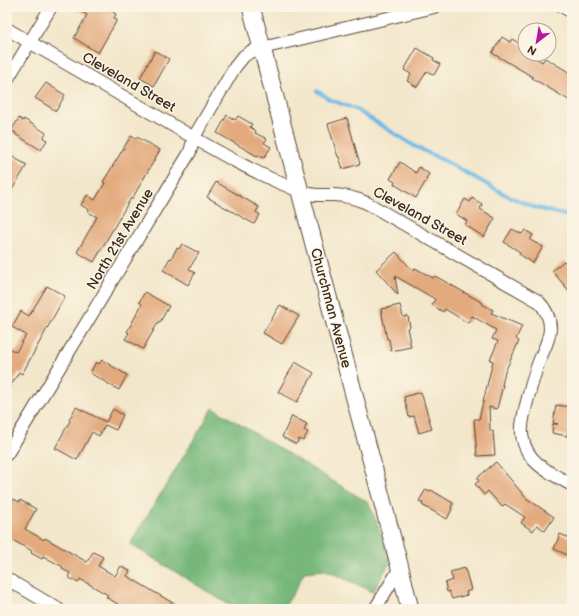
<svg xmlns="http://www.w3.org/2000/svg" width="579" height="616" viewBox="0 0 579 616" font-family="'Balsamiq Sans',sans-serif">
<rect width="100%" height="100%" fill="#fcf5e5"/>
<filter id="ink" filterUnits="userSpaceOnUse"><feTurbulence type="fractalNoise" baseFrequency=".025" numOctaves="2"/><feDisplacementMap in="SourceGraphic" scale="8" xChannelSelector="R" yChannelSelector="G"/><feConvolveMatrix kernelMatrix="1 2 1 2 8 2 1 2 1" color-interpolation-filters="sRGB"/></filter>
<filter id="wash" filterUnits="userSpaceOnUse"><feTurbulence type="fractalNoise" baseFrequency=".012" numOctaves="4" result="noise"/><feDisplacementMap in="SourceGraphic" scale="16" xChannelSelector="R" yChannelSelector="G"/><feGaussianBlur stdDeviation="0.9" result="paint"/><feColorMatrix in="noise" values="0 0 0 0 0 0 0 0 0 0 0 0 0 0 0 0 0 1.4 0 .05"/><feComposite in="paint" operator="in"/></filter>
<g filter="url(#wash)">
<rect width="100%" height="100%" fill="#f3e7cb"/>
<!-- forest -->
<path fill="#77b87a" stroke="#59714c" d="M213,408L369,503L391,560L373,592L326,570L304,572L296,589L283,609H236L130,544Z"/>
<g fill="none" stroke-linecap="round" stroke-linejoin="round">
<!-- stream -->
<path stroke="#6ab9e5" stroke-width="4" d="M317,91L331,100L355,109L416,147L445,161L506,195L533,207L572,217"/>
</g>
<g id="blocks">
<!-- building -->
<g fill="#e3aa7e">
<path d="M73,7H104L116,14L114,18L117,20L98,53L74,38L87,15Z"/>
<path d="M502,37L510,42L512,39L525,47V54H529L542,62L545,58L572,74V102L532,78L533,77L492,53Z"/>
<path d="M417,48L434,58L433,60L440,64L434,75L427,71L417,87L407,81L411,74L404,70Z"/>
<path d="M155,51L169,59L154,86L140,78Z"/>
<path d="M46,83L65,95L56,111L35,98Z"/>
<path d="M227,115L235,120L238,116L252,124L250,127L256,131L255,133L267,139L264,143L271,147L264,158L258,155L257,156L217,133Z"/>
<path d="M19,118L23,121L24,119L46,133L43,138L47,140L41,150L15,134L16,133L11,131Z"/>
<path d="M347,118L360,164L343,169L339,157H338L328,124Z"/>
<path d="M131,136L136,139L137,137L160,150L132,199L131,198L94,262L77,252L97,217L88,212L89,210L81,205L87,195L95,200L105,183L103,182Z"/>
<path d="M7,154L27,165L7,198Z"/>
<path d="M400,162L416,173L419,167L429,174L426,179H427L416,198L394,184L395,182L390,179Z"/>
<path d="M216,182L259,207L256,212L260,215L254,224L207,197Z"/>
<path d="M472,198L482,204L480,209L495,218L484,237L465,225L467,221L456,214L465,199L470,202Z"/>
<path d="M512,229L522,234L525,230L533,235L530,240L543,247L533,263L519,254L520,252L504,242Z"/>
<path d="M182,244L199,253L189,269L195,273L188,285L163,270L170,258L171,259L177,248L179,249Z"/>
<path d="M396,252L413,271L415,268L433,278L435,276L483,303L482,304L493,310L491,313L522,326L516,339L519,341L505,372L502,385H503L497,409L489,407L490,431H493L495,455L477,456L474,419H479L493,361L490,360L498,341L492,339L496,330L472,316L468,323L445,309L443,312L432,305L435,299L395,276L398,295L376,270Z"/>
<path d="M564,261L572,270V294L552,271Z"/>
<path d="M47,286L65,296L22,374L19,372L7,392V347L16,352L26,335L12,327L21,311L29,316Z"/>
<path d="M145,292L169,306L160,322L159,321L143,349L125,339L129,333L127,332L142,304L139,302Z"/>
<path d="M280,305L299,316L282,344L263,333Z"/>
<path d="M400,305L403,317L408,316L410,327L407,328L411,347L391,351L389,339H387L381,309Z"/>
<path d="M102,360L127,375L119,390L90,373L96,362L99,364Z"/>
<path d="M295,362L314,373L297,402L278,392Z"/>
<path d="M421,392L432,429L419,433L414,416L409,417L404,397Z"/>
<path d="M556,405L572,407L567,436L552,433L553,424H558L553,423Z"/>
<path d="M76,407L106,422L113,409L123,415L116,430L105,425L99,436L92,432L77,460L55,448L70,421L69,420Z"/>
<path d="M292,416L307,424L304,430L308,432L303,441L299,439L296,444L282,437Z"/>
<path d="M496,462L526,498L554,517L545,531L537,525L533,531L521,523L525,517L505,504L502,507L488,491L484,495L475,484L479,481L477,478Z"/>
<path d="M426,489L430,491L431,490L453,503L451,508L452,509L447,519L422,505L423,503L419,501Z"/>
<path d="M14,499L19,502L20,500L36,509L25,529L44,540L45,538L87,562L93,552L103,557L98,566L115,576L121,566L130,571L127,576L183,609H126L106,597L108,595L80,579L78,583L68,577L70,573L62,569L63,567L43,556L42,559L31,553L32,551L7,537V510Z"/>
<path d="M560,534L572,539V557L554,549Z"/>
<path d="M465,568L471,590L466,592L467,595L452,599L449,591L447,592L445,583L453,580L450,572Z"/>
</g>
</g>
</g>
<g filter="url(#ink)">
<use href="#blocks" fill-opacity="0" stroke="#574638" stroke-width="1"/>
<g fill="none" stroke-linecap="round" stroke-linejoin="round">
<!-- minor casing -->
<g stroke="#574638" stroke-width="14">
<g id="minor">
<path d="M563,7L572,12"/>
<path d="M7,29C61,60 114,91 167,122C211,148 256,175 305,193C314,196 322,195 332,195C344,195 355,198 367,203L538,301C545,308 550,317 550,328C550,339 544,349 540,359C535,371 532,383 529,394C523,417 515,437 532,458C542,470 558,477 572,485"/>
<path d="M7,80L51,7"/>
<path d="M7,454L190,152L194,137L235,67L244,56L250,52L262,48L434,7"/>
<path d="M7,579L58,609"/>
<path d="M375,609L400,568"/>
</g>
</g>
<!-- secondary casing -->
<g stroke="#574638" stroke-width="19">
<path id="secondary" d="M251,7L400,568L410,609"/>
</g>
<!-- minor -->
<use href="#minor" stroke="#fff" stroke-width="12"/>
<!-- secondary -->
<use href="#secondary" stroke="#fff" stroke-width="17"/>
</g>
</g>
<g text-anchor="middle" dominant-baseline="central" stroke-width="3" stroke-linejoin="round" paint-order="stroke">
<!-- street labels -->
<g font-size="14" fill="#3b2a1e" stroke="#fcf5e5">
<text transform="translate(129 82) rotate(30)">Cleveland Street</text>
<text transform="translate(420 216) rotate(29)">Cleveland Street</text>
<text transform="translate(120 239) rotate(-59)">North 21st Avenue</text>
<text transform="translate(331 308) rotate(75)">Churchman Avenue</text>
</g>
</g>
<!-- margin -->
<rect width="579" height="616" fill="none" stroke="#fcf5e5" stroke-width="24"/>
<!-- north arrow -->
<g transform="translate(537 42) rotate(211)"><circle r="19" fill="#fcf5e5" stroke="#afa495"/>
<path d="M0-3L7 15L0 10L-7 15Z" fill="#b5179e"/>
<text y="-6" font-size="11" font-weight="bold" text-anchor="middle" fill="#3b2a1e">N</text>
</g>
</svg>
